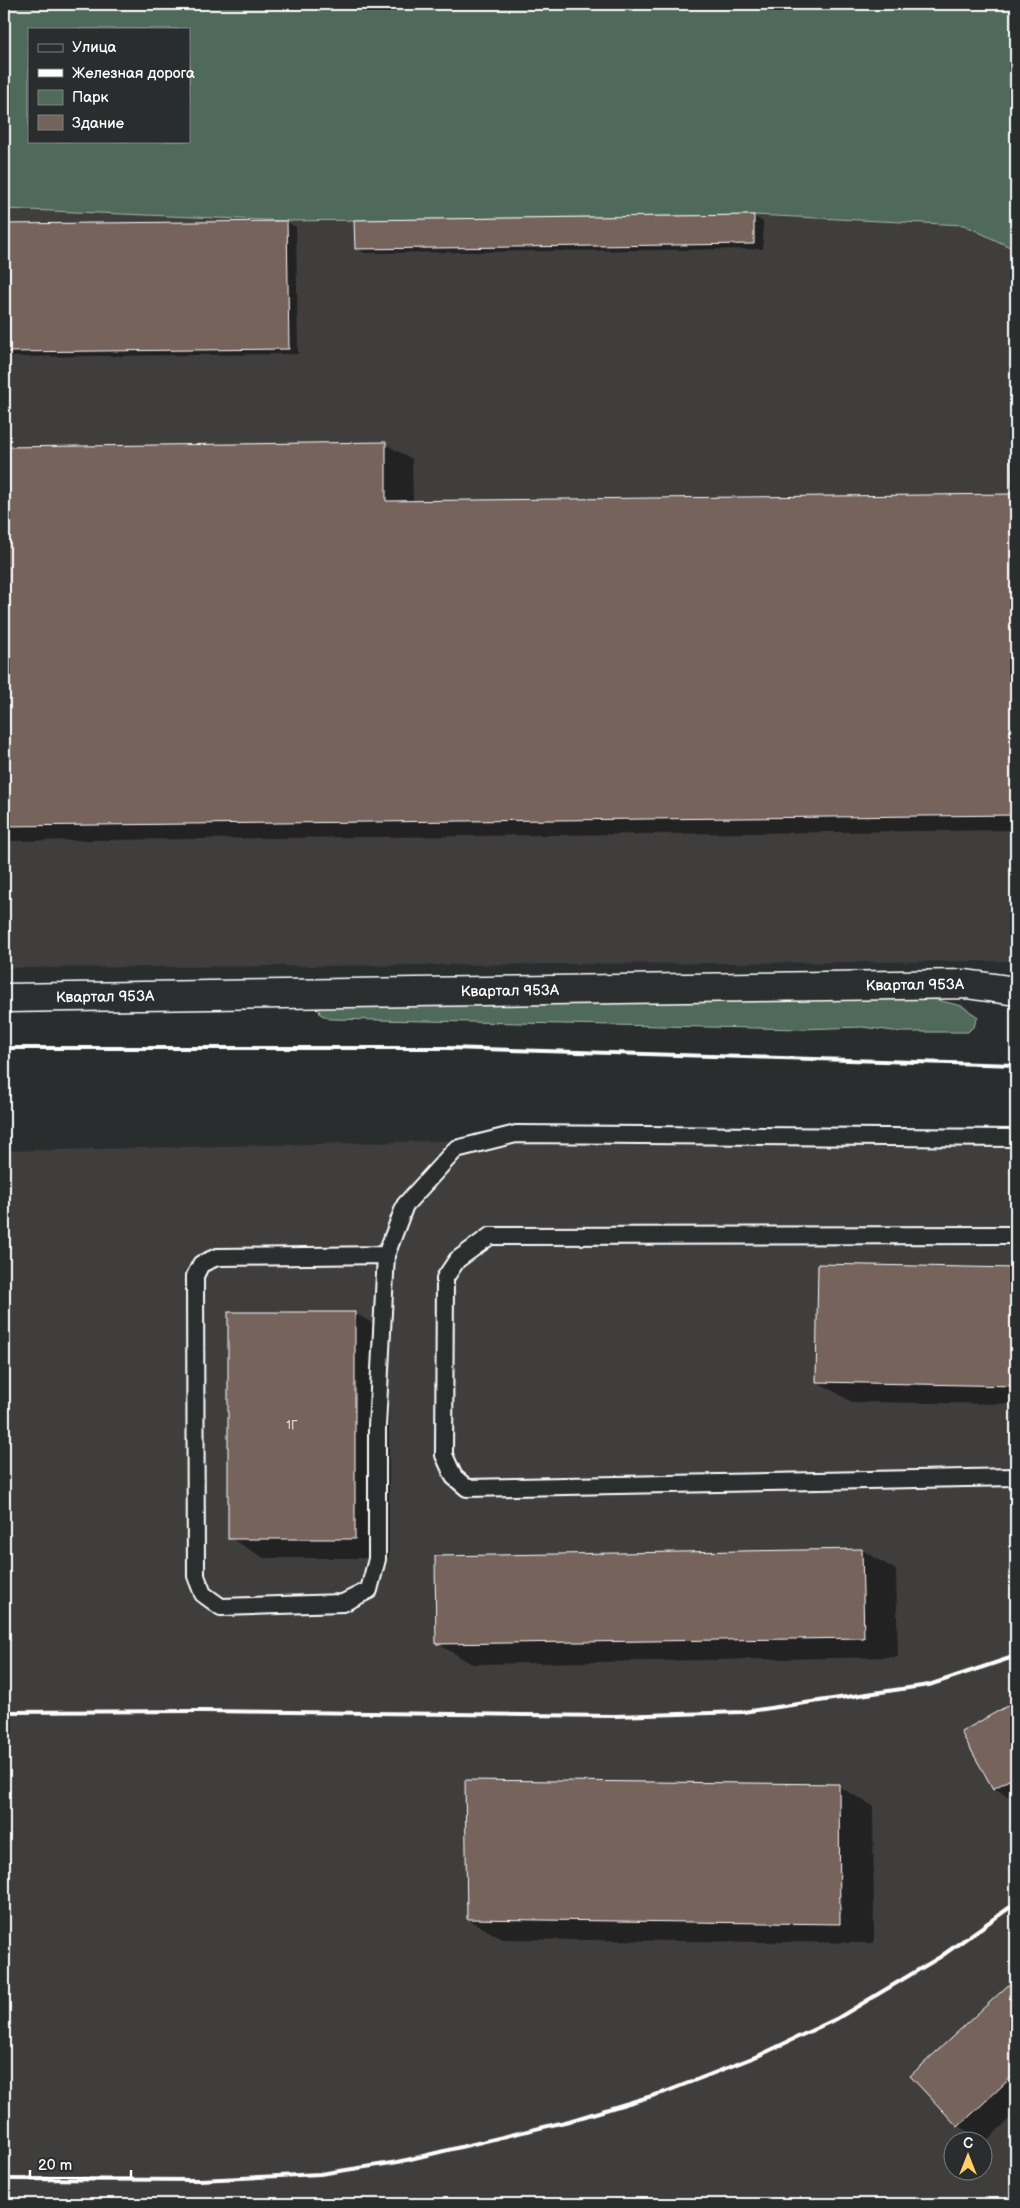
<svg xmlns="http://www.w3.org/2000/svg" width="1020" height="2208" viewBox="0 0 1020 2208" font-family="'Balsamiq Sans',sans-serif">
<rect width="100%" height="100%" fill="#2a2d2e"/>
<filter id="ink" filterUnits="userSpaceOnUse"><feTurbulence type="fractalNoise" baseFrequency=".02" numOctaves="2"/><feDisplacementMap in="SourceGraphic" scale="10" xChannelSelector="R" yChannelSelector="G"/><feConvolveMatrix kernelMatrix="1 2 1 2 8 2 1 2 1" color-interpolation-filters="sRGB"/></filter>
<g filter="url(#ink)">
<!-- built -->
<g fill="#403d3c" fill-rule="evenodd">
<path d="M4,209L288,221L754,215L964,225L1016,250V961L4,968Z"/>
<path d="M1016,1128V2204H4V1151ZM952,2140H982V2170H952Z"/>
</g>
<!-- green -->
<g fill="#506b5a" stroke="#a8b5ac" fill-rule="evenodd">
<path d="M4,4H1016V250L964,225L754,215L287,221L4,209ZM29,29H189V141H29Z"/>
<path d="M882,996L933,999L962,1006L978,1017L974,1026L968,1032H901L862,1027L801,1029L330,1019L320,1014L318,1005Z"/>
</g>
<!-- shadow -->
<g fill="#0007">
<path d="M754,217L763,222V249L365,253L356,248Z"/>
<path d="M287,222L296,227L298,354L4,357V225Z"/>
<path d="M385,444L412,459L413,502L1013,495L1012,456L1016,455V830L4,841V448Z"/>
<path d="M819,1265L1016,1269V1404L852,1402L818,1382Z"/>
<path d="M355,1313L389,1333V1558H264L230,1538Z"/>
<path d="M862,1550L896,1570L898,1657L472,1664L438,1644Z"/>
<path d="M1016,1702V1801L994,1788L962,1732Z"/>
<path d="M838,1786L873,1806L874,1943L502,1939L468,1919Z"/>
<path d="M1016,1980V2113L985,2142L959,2126L912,2076Z"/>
</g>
<!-- building -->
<g fill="#74635b" stroke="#fff">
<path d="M754,215V244L355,249L354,220Z"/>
<path d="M287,221L289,349L4,352V224Z"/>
<path d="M386,442V501L1012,494L1011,454H1016V815L4,826V447Z"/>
<path d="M818,1264L1016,1268V1386L816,1382Z"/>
<rect x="228" y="1312" width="127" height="227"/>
<path d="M862,1549L864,1638L436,1644L435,1556Z"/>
<path d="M1016,1701V1776L993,1789L961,1732Z"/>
<path d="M465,1780L839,1784L840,1924L467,1919Z"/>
<path d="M1016,1978V2073L958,2127L910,2076Z"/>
</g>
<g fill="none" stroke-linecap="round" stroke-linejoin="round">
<!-- service casing -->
<g stroke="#fff" stroke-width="20">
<g id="service">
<path d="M1016,1235L490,1236L457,1260L445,1278L444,1455L454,1477L467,1488L1016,1477"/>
<path d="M386,1255L217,1257L201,1264L195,1276L196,1576L203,1594L221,1607L343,1603L369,1590L377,1559V1427L386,1255L405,1205L456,1149L516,1134L1016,1138"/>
</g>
</g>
<!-- minor casing -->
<g stroke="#fff" stroke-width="31">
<g id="minor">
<path id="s1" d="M4,998L966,984L1016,991"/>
</g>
</g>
<!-- service -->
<use href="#service" stroke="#2a2d2e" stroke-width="16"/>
<!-- minor -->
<use href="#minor" stroke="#2a2d2e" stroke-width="28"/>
<!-- rail -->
<g stroke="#fff" stroke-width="4">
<path d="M4,1048H447L1016,1065"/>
<path d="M4,1712L202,1711L615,1716L743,1712L929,1685L1016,1656"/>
<path d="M4,2179L200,2180L320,2174L398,2162L569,2121L665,2092L760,2055L838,2018L940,1957L1016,1903"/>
</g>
</g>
</g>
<g text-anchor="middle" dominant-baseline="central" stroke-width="5" stroke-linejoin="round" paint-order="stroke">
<!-- number labels -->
<g font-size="12" fill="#dcd8d6">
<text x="292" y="1425">1Г</text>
</g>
<!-- street labels -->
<g font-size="15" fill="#fff" stroke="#2a2d2e">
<text stroke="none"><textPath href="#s1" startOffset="911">Квартал 953А</textPath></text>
<text stroke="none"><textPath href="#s1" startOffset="506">Квартал 953А</textPath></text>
<text stroke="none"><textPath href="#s1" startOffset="101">Квартал 953А</textPath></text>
</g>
</g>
<!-- margin -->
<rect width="1020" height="2208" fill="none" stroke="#2a2d2e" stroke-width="20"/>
<rect x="10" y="10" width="1000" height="2188" fill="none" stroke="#fff" stroke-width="2" filter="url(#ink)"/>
<!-- legend -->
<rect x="28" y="28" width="162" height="115" fill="#2a2d2e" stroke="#7f8182"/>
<rect x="38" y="44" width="25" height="8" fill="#2a2d2e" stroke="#7f8182"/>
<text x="72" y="52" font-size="15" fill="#ffffff">Улица</text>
<rect x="38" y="69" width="25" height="8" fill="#ffffff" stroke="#7f8182"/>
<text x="72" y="78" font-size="15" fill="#ffffff">Железная дорога</text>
<rect x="38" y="90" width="25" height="15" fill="#506b5a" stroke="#7f8182"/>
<text x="72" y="102" font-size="15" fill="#ffffff">Парк</text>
<rect x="38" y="115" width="25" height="15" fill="#74635b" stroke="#7f8182"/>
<text x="72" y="128" font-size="15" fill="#ffffff">Здание</text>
<!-- north arrow -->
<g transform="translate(968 2156)"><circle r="24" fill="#2a2d2e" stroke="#7f8182"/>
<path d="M0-4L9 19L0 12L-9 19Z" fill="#ffd166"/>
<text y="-8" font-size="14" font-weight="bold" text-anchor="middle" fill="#ffffff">С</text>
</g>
<!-- scale -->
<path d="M30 2170v8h101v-8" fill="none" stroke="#ffffff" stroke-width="2.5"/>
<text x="38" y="2170" font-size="15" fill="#ffffff" stroke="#2a2d2e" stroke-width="4" paint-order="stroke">20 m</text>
</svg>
